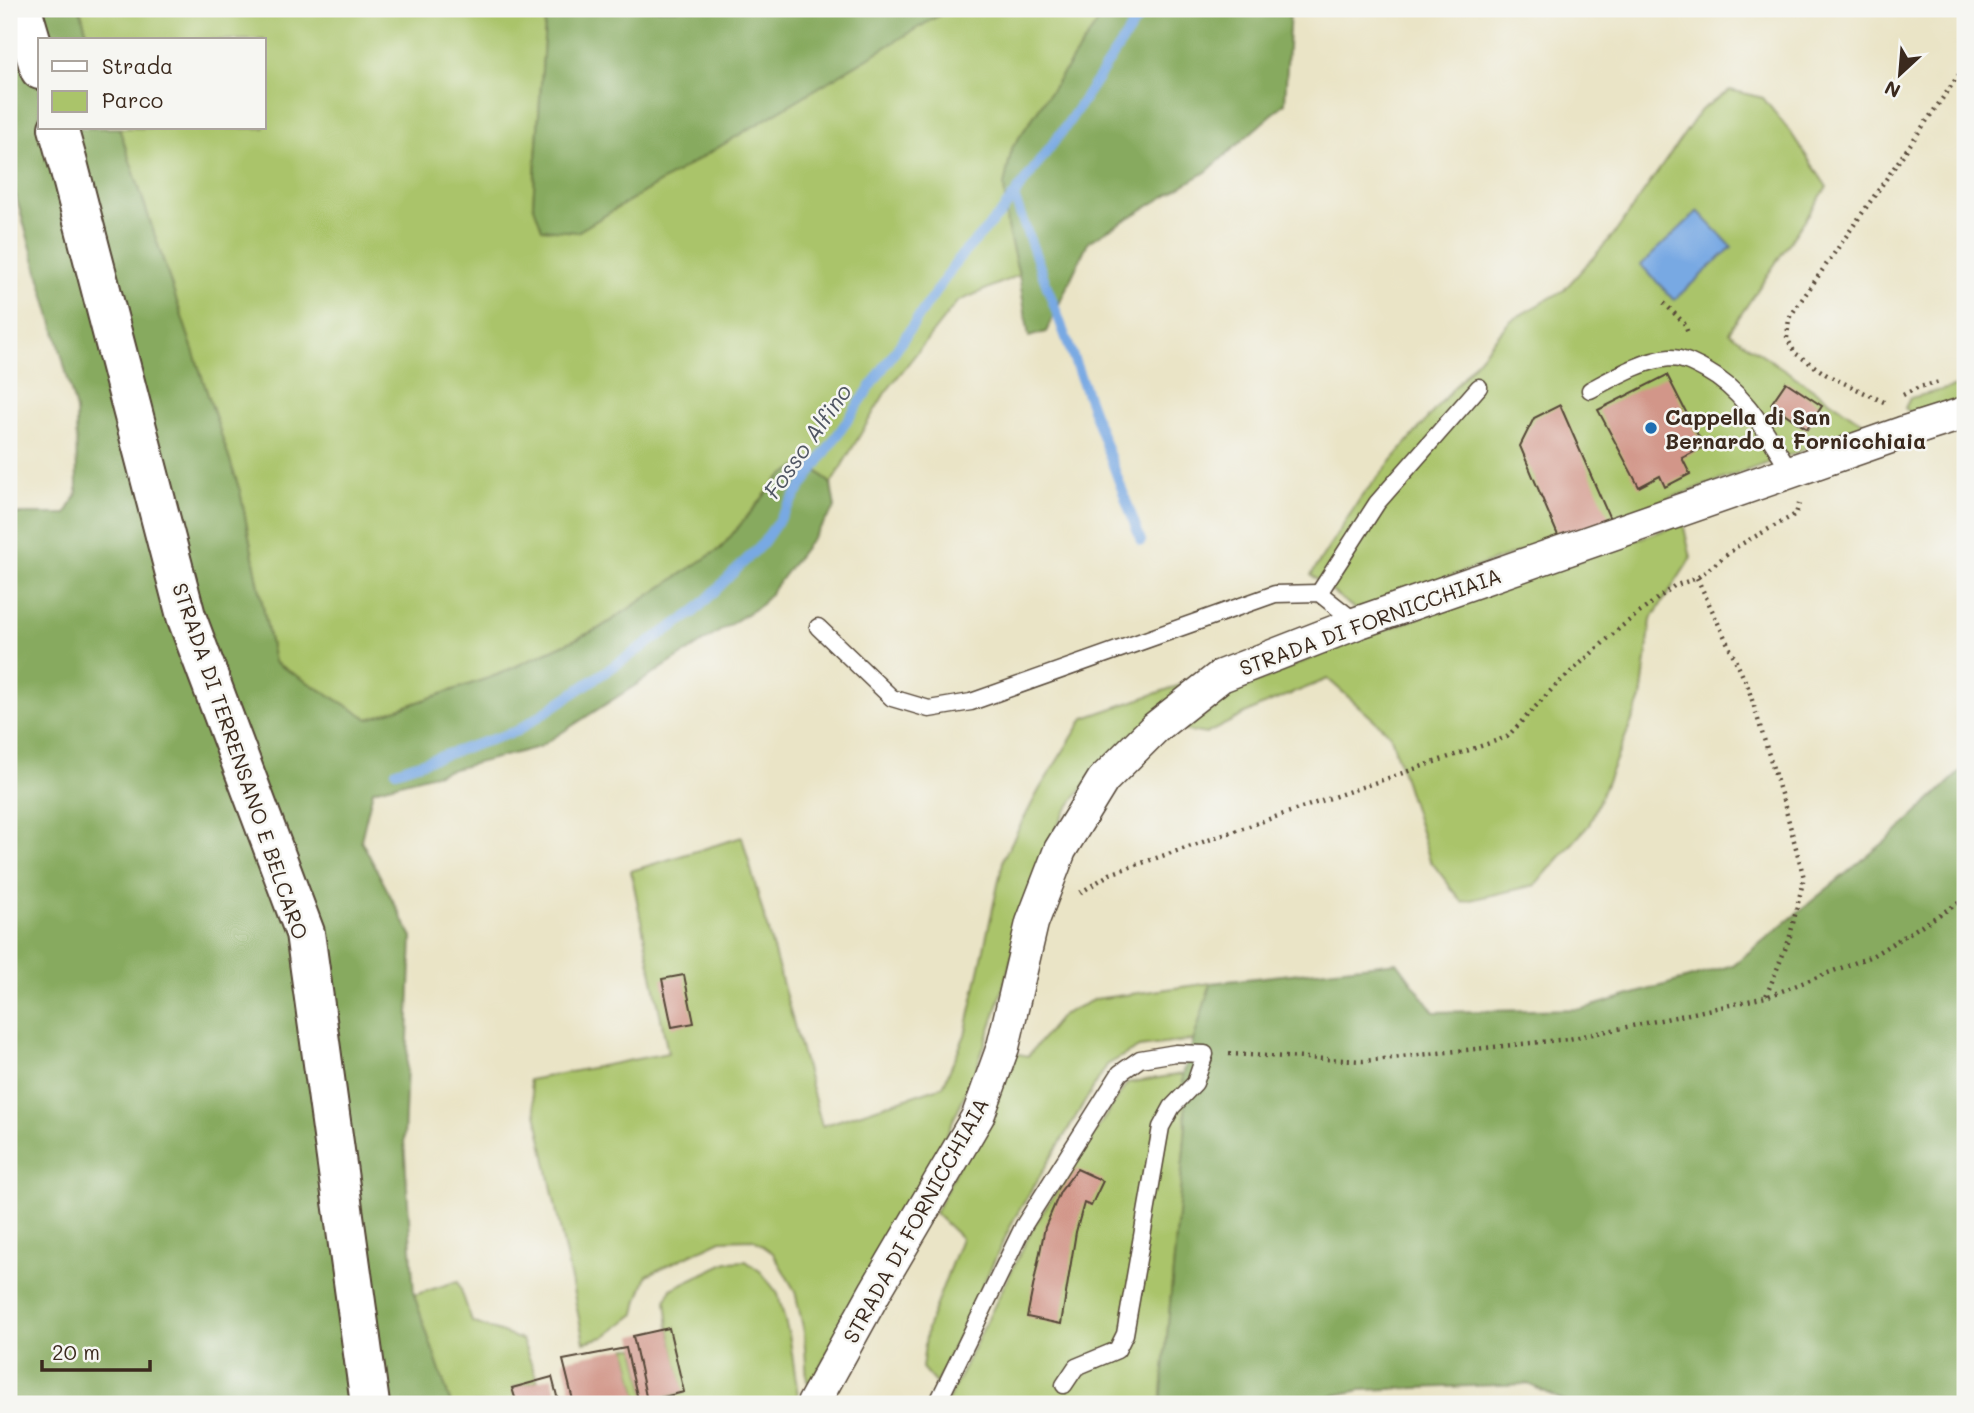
<svg xmlns="http://www.w3.org/2000/svg" width="1974" height="1413" viewBox="0 0 1974 1413" font-family="Mali,sans-serif">
<rect width="100%" height="100%" fill="#f6f6f2"/>
<filter id="ink" filterUnits="userSpaceOnUse"><feTurbulence type="fractalNoise" baseFrequency=".0143" numOctaves="2"/><feDisplacementMap in="SourceGraphic" scale="14" xChannelSelector="R" yChannelSelector="G"/><feConvolveMatrix kernelMatrix="1 2 1 2 8 2 1 2 1" color-interpolation-filters="sRGB"/></filter>
<filter id="wash" filterUnits="userSpaceOnUse"><feTurbulence type="fractalNoise" baseFrequency=".00686" numOctaves="4" result="noise"/><feDisplacementMap in="SourceGraphic" scale="28" xChannelSelector="R" yChannelSelector="G"/><feGaussianBlur stdDeviation="1.57" result="paint"/><feColorMatrix in="noise" values="0 0 0 0 0 0 0 0 0 0 0 0 0 0 0 0 0 1.4 0 .05"/><feComposite in="paint" operator="in"/></filter>
<g filter="url(#wash)">
<rect width="100%" height="100%" fill="#eae4c6"/>
<!-- green -->
<g fill="#aac46a" stroke="#727744" stroke-width="2">
<path d="M80,9H546L533,204L577,232L940,14L943,9H1107L1007,227L1019,275L957,302L885,393L831,484L807,461L779,478L721,548L598,629L497,675L369,719L274,662L240,491L119,128H264V40H89Z"/>
<path d="M1730,90L1763,98L1791,133L1827,187L1729,332L1866,425L1782,458L1356,610L1311,575L1361,497L1510,321L1564,290L1615,233L1701,110Z"/>
<path d="M1965,384V406L1916,417L1905,408L1910,398Z"/>
<path d="M1683,523L1691,558L1651,620L1641,699L1589,825L1535,885L1462,902L1430,860L1390,734L1328,679L1261,706L1206,734L1183,730L1235,692L1339,646Z"/>
<path d="M1192,681L1093,774L1065,812L1040,860L995,1015L975,1072L934,1162L811,1383L807,1381L804,1332L795,1291L773,1253L753,1239L721,1240L647,1275L638,1300L635,1314L604,1337L584,1342L529,1080L668,1053L631,871L742,837L822,1126L943,1086L965,1035L1004,857L1039,790L1084,718Z"/>
<path d="M1211,983L1194,1040L1139,1047L1107,1065L1014,1219L936,1384L922,1368L927,1329L961,1238L935,1213L1013,1053L1028,1056L1062,1015L1095,999Z"/>
<path d="M1183,1074L1186,1126L1161,1404H946L1032,1229L1127,1083Z"/>
<path d="M746,1261L761,1272L778,1294L790,1340L798,1395L793,1404H639L626,1348H635L647,1401L683,1393L669,1328L666,1300L671,1289L727,1262Z"/>
<path d="M458,1281L472,1322L522,1340L538,1381L513,1388L517,1404H451L414,1295Z"/>
</g>
<!-- forest -->
<g fill="#87aa5e" stroke="#616a3e" stroke-width="2">
<path d="M9,9H80L89,40H40V128H119L240,491L274,662L369,719L497,675L598,629L721,548L779,478L807,461L831,484L835,508L762,604L539,747L373,790L361,840L412,937L404,1140L414,1295L451,1404H9V508L17,514H66L77,493L76,410L59,345L9,172Z"/>
<path d="M546,9H943L941,14L577,232L542,229L533,204Z"/>
<path d="M1107,9H1290L1285,103L1206,172L1088,242L1046,332L1029,337L1019,275L1007,227L1004,185L1012,148Z"/>
<path d="M1965,767V1404H1571L1528,1384L1360,1390L1294,1404H1161L1186,1126L1183,1074L1211,983L1397,962L1434,1012L1582,1009L1733,965L1897,832Z"/>
</g>
<!-- water -->
<path fill="#78a9e3" stroke="#5a6a80" stroke-width="2" d="M1698,211L1732,247L1674,300L1641,265Z"/>
<g fill="none" stroke-linecap="round" stroke-linejoin="round">
<!-- stream -->
<g stroke="#78a9e3" stroke-width="10">
<path d="M1014,197L1141,541"/>
<path d="M396,771L517,731L693,613L763,543L959,258L1001,213L1066,126L1144,9"/>
</g>
</g>
<g id="blocks">
<!-- building -->
<g fill="#d29689">
<path d="M1667,375L1704,447L1682,458L1690,474L1665,487L1660,476L1639,487L1598,410Z"/>
<path d="M1786,382L1822,406L1807,429L1771,404Z"/>
<path d="M1560,405L1610,519L1559,538L1520,446L1534,418Z"/>
<path d="M684,975L694,1023L672,1027L662,979Z"/>
<path d="M1077,1169L1103,1181L1091,1206L1084,1203L1076,1232L1061,1324L1027,1317L1045,1227L1060,1192Z"/>
<path d="M669,1328L684,1392L647,1401L633,1336Z"/>
<path d="M626,1348L639,1404H574L563,1360Z"/>
<path d="M552,1377L559,1404H517L512,1388Z"/>
</g>
</g>
</g>
<g filter="url(#ink)">
<use href="#blocks" fill-opacity="0" stroke="#554637" stroke-width="2"/>
<g fill="none" stroke-linecap="round" stroke-linejoin="round">
<!-- lane casing -->
<g stroke="#554637" stroke-width="19">
<g id="lane">
<path d="M1590,390C1613,378 1643,360 1670,358C1683,358 1694,364 1705,370C1747,393 1766,433 1791,472"/>
<path d="M1319,593L1377,503L1479,387"/>
<path d="M818,627L892,698L929,709L971,702L1275,594L1319,593L1357,623"/>
<path d="M937,1404L1024,1225L1120,1073L1140,1059L1176,1053L1205,1054L1195,1083L1172,1107L1161,1127L1125,1334L1117,1350L1076,1367L1064,1385"/>
</g>
</g>
<!-- street casing -->
<g stroke="#554637" stroke-width="35">
<path id="street" d="M813,1404L876,1290L978,1116L1003,1047L1032,923L1060,850L1103,780L1155,728L1221,676L1357,623L1902,433L1965,413"/>
</g>
<!-- secondary casing -->
<g stroke="#554637" stroke-width="42">
<g id="secondary">
<path d="M22,9L40,70"/>
<path d="M58,128L69,167L186,616L305,933L370,1404"/>
</g>
</g>
<!-- path -->
<g stroke="#554637" stroke-width="4.5" stroke-dasharray="2 5" stroke-linecap="butt">
<path d="M1664,303L1684,323L1688,333"/>
<path d="M1903,395L1919,387L1940,382"/>
<path d="M1884,402L1827,375L1795,353L1787,338L1789,318L1965,66"/>
<path d="M1697,578L1748,687L1785,807L1804,878L1789,940L1766,996"/>
<path d="M1080,893L1110,874L1507,737L1554,687L1622,626L1674,586L1697,578L1738,546L1796,514L1799,504"/>
<path d="M1229,1054L1363,1061L1569,1039L1680,1016L1766,997L1872,956L1965,899"/>
</g>
<!-- lane -->
<use href="#lane" stroke="#fff" stroke-width="16"/>
<!-- street -->
<use href="#street" stroke="#fff" stroke-width="32"/>
<!-- secondary -->
<use href="#secondary" stroke="#fff" stroke-width="38"/>
</g>
</g>
<!-- markers -->
<circle fill="#1f6fb2" stroke="#f6f6f2" stroke-width="2.5" cx="1651" cy="428" r="7"/>
<g text-anchor="middle" dominant-baseline="central" stroke-width="5" stroke-linejoin="round" paint-order="stroke">
<!-- poi labels -->
<g font-size="21" font-weight="bold" fill="#3b2a1e" stroke="#f6f6f2" text-anchor="start">
<text x="1665" y="416">Cappella di San<tspan x="1665" dy="24">Bernardo a Fornicchiaia</tspan></text>
</g>
<!-- street labels -->
<g font-size="21" fill="#3b2a1e" stroke="#f6f6f2">
<text transform="translate(1370 621) rotate(-20)">STRADA DI FORNICCHIAIA</text>
<text transform="translate(241 761) rotate(71)">STRADA DI TERRENSANO E BELCARO</text>
<text transform="translate(915 1220) rotate(-61)">STRADA DI FORNICCHIAIA</text>
</g>
<!-- water labels -->
<g font-size="23" font-style="italic" fill="#505663" stroke="#f6f6f2">
<text transform="translate(807 441) rotate(-55)">Fosso Alfino</text>
</g>
</g>
<!-- margin -->
<rect width="1974" height="1413" fill="none" stroke="#f6f6f2" stroke-width="35"/>
<!-- legend -->
<rect x="38" y="38" width="228" height="91" fill="#f6f6f2" stroke="#aba49d" stroke-width="2"/>
<rect x="52" y="61" width="35" height="10" fill="#ffffff" stroke="#aba49d" stroke-width="2"/>
<text x="102" y="74" font-size="21" fill="#3b2a1e">Strada</text>
<rect x="52" y="91" width="35" height="21" fill="#aac46a" stroke="#aba49d" stroke-width="2"/>
<text x="102" y="108" font-size="21" fill="#3b2a1e">Parco</text>
<!-- north arrow -->
<g transform="translate(1900 74) rotate(206)" stroke="#f6f6f2" stroke-width="5" paint-order="stroke">
<path d="M0-5L12 26L0 18L-12 26Z" fill="#3b2a1e"/>
<text y="-10" font-size="19" font-weight="bold" text-anchor="middle" fill="#3b2a1e">N</text>
</g>
<!-- scale -->
<path d="M42 1360v10h108v-10" fill="none" stroke="#3b2a1e" stroke-width="3.5"/>
<text x="52" y="1360" font-size="21" fill="#3b2a1e" stroke="#f6f6f2" stroke-width="5" paint-order="stroke">20 m</text>
</svg>
